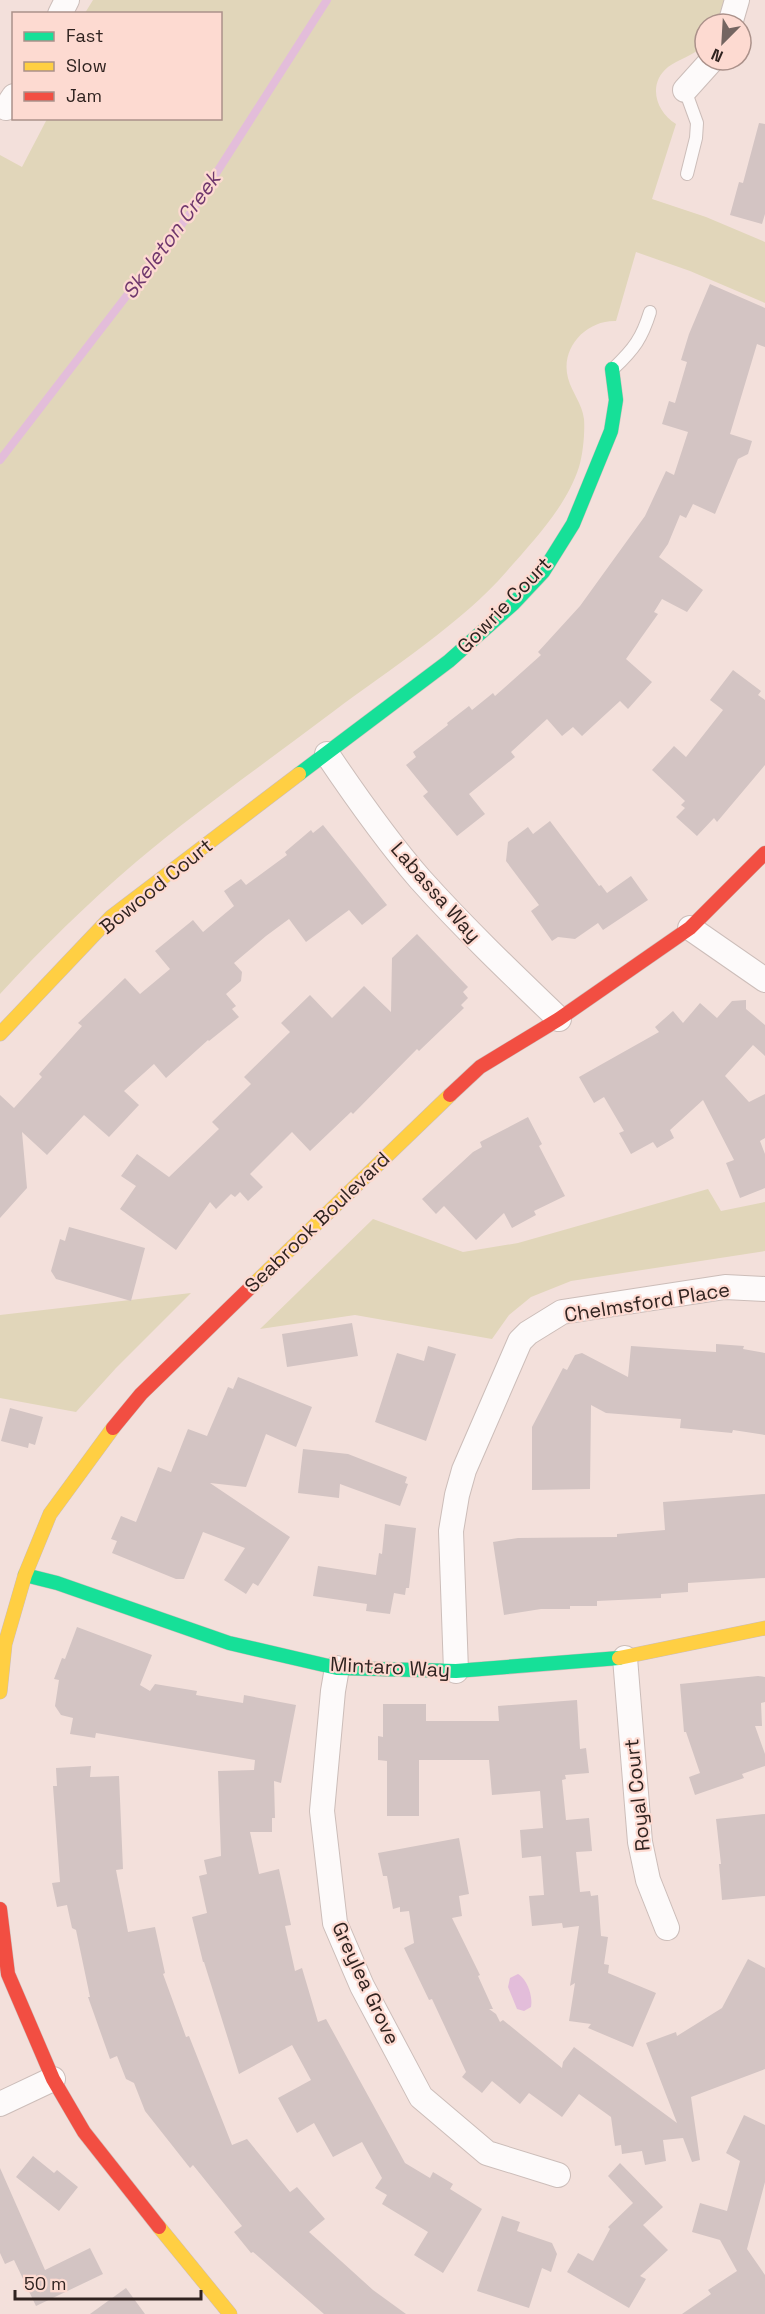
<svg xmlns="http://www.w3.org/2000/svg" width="765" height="2314" viewBox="0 0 765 2314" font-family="'Space Grotesk',sans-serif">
<rect width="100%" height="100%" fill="#f3e0db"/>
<!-- green -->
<g fill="#e1d6ba">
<path d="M93,0H725L718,24H705V45C692,56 679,59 668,67C647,84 656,112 676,124L652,199L706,217L765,242V303L690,271L636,252L616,321C586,320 560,348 568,378C572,393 582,403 584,419C585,432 583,454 579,467C566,507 534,540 507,571C462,623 390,669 334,711C268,761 199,809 136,862C88,903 43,947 0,994V155L22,167L47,119L220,118V14L85,13Z"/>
<path d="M708,1189L721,1211L765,1202V1251L571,1281L531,1297L509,1315L492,1339L355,1315L260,1329L373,1219L463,1252L518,1243Z"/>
<path d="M191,1293L116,1368L76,1412L0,1398V1315Z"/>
</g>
<!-- water -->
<path fill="#e3bdda" d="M518,1974C527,1979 533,1996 531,2007L524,2011L517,2009L508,1987L510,1978Z"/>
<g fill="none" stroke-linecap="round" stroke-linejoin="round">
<!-- stream -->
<path stroke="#e3bdda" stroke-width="8" d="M0,460L192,211L327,0"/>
</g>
<!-- building -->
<g fill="#d3c4c3">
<path d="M759,123L765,124V214L762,224L730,215L739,182L743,183Z"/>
<path d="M710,284L765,308V347L757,344L730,434L752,441L748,454L738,459L715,514L693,504L686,518L680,515L668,544L659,557L703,590L687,612L662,599L654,612L658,614L626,659L652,682L628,709L620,701L582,736L573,727L562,736L547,719L511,752L515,757L469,794L485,814L457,836L423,796L428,792L406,765L416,757L413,752L448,725L447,723L469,706L472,710L493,693L495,696L541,655L538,652L580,606L645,516L666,471L674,475L688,432L662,424L669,401L675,403L687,362L681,360L689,334Z"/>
<path d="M733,670L761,691L758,695L765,700V765L717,822L714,818L697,836L676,817L685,808L681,805L685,801L652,770L674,746L686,757L723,710L710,700Z"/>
<path d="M550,821L599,886L601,885L607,893L631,876L648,900L603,930L598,923L575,939L558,937L552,941L531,911L539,905L506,861L508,842L528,827L533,834Z"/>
<path d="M323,825L387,905L362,925L349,910L306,942L289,919L266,936L234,963L242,972L241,981L226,994L236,1006L232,1009L239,1017L209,1041L208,1040L166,1078L154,1064L124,1091L139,1105L109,1137L84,1115L47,1155L22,1132L27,1188L0,1218V1095L14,1108L42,1077L39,1074L82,1026L78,1023L125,978L140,994L170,969L155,951L193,920L203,932L234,906L224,891L241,879L246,885L287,855L285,852L311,830L313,833Z"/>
<path d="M417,934L468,987L463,992L468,998L461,1005L464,1008L419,1051L417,1049L353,1114L351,1112L310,1151L292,1132L250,1174L263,1187L248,1201L240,1192L235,1197L231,1194L216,1209L210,1202L176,1250L120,1209L136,1186L121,1176L137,1154L169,1177L219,1129L212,1122L251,1084L244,1077L290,1032L281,1023L310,995L332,1018L364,986L391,1012L392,958Z"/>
<path d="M746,1000V1009L765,1025V1056L753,1045L725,1076L749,1102L765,1094V1138L760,1141L765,1154V1188L740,1198L726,1163L734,1160L703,1100L670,1130L674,1138L657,1148L653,1142L631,1154L619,1133L624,1131L604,1097L594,1103L579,1077L659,1032L655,1027L673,1011L683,1023L700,1003L717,1018L732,1001Z"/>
<path d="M528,1117L542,1144L539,1146L565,1196L534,1211L536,1215L512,1228L504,1213L476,1240L444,1206L436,1214L422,1199L473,1152L482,1147L480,1142Z"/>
<path d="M69,1227L145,1248L131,1301L56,1279L51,1271L60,1239L65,1241Z"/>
<path d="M352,1323L358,1356L287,1367L282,1334Z"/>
<path d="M716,1344L744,1346L743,1349L765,1353V1435L733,1430L732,1433L680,1428L681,1419L606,1413L591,1405L590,1489L532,1490V1427L563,1368L567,1370L575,1355L582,1353L628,1377L631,1346L716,1352Z"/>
<path d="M428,1346L456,1354L426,1441L375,1422L397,1353L424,1361Z"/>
<path d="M238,1377L312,1407L296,1447L266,1434L246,1487L210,1483L290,1537L258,1586L253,1583L246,1594L224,1580L245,1548L203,1532L184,1579H176L112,1553L117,1541L111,1539L121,1516L136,1522L158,1467L171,1472L188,1429L207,1436L228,1387L233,1389Z"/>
<path d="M10,1408L43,1417L35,1445L29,1443L28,1448L1,1441Z"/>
<path d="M303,1449L348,1454L407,1477L405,1483L408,1484L400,1506L340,1484L339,1498L298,1493Z"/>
<path d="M765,1494V1578L688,1583V1592L661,1594V1598L597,1601V1606H570V1609H541L504,1615L493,1542L518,1538L617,1537V1534L665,1530L663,1502Z"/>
<path d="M385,1524L416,1528L409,1588H406L405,1595L394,1593L390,1614L366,1611L367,1604L313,1596L318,1566L376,1575L379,1553L382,1554Z"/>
<path d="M77,1627L152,1655L140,1685L150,1691L155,1684L197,1691L196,1695L243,1703L244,1695L296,1705L281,1783L274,1781L275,1818H272V1832H250L259,1874L279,1869L291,1925L285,1926L295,1971L302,1968L318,2022L326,2019L405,2163L430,2178L433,2172L453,2184L450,2189L482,2209L443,2273L414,2255L428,2232L382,2204L387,2195L375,2188L382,2178L362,2142L333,2157L314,2123L297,2133L278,2098L311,2080L292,2045L239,2074L204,1962H203L192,1917L207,1913L199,1876L207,1874L204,1860L221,1856L218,1771L254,1770L255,1760L96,1733L95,1738L70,1734L73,1718L61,1715L55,1706L59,1680L54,1679L62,1658L65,1659Z"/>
<path d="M758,1676L765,1677V1702L761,1703L762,1726H755L765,1754V1766L742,1774L744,1778L695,1795L689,1777L700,1773L686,1732H684L680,1684Z"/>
<path d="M577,1700L580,1749L586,1748L589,1773L565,1775L566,1779L562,1780L566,1820L589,1818L592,1851L576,1852L580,1892L590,1891L591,1896L598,1895L601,1936L608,1937L604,1964L609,1965L608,1973L656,1993L633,2047L588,2028L591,2024L569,2021L575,1983L570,1986L579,1926L563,1928L562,1923L532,1926L529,1896L544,1895L541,1856L522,1858L520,1830L543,1828L540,1791L492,1795L489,1760H419V1816H387V1761L378,1760V1736L383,1737V1704H426V1721H499L498,1706Z"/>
<path d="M91,1766L90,1777L119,1776L123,1869L116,1870L128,1932L155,1927L165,1973L163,1974L186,2037L189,2036L232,2145L247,2139L290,2192L297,2187L325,2219L309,2232L373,2290L406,2314H324L253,2252L251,2253L234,2232L242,2226L193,2165L190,2168L145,2111L134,2083L126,2079L117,2056L110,2059L88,1997H90L76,1930L72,1928L67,1905L57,1907L52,1883L60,1882L53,1786H57L56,1768Z"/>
<path d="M765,1814V1896L722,1900L719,1864H721L716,1819Z"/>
<path d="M459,1838L469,1894L459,1896L462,1916L452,1918L480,1975L478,1976L493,2009H489L496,2014L500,2022L503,2020L562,2068L563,2062L574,2047L677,2123L646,2043L676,2032L677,2036L722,2008L748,1959L765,1968V2069L691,2097L700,2160L692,2162L683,2138L663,2140L666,2161L645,2165L642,2151L622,2154L621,2145L615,2146L611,2117L579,2094L562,2117L529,2093L520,2104L492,2081L482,2093L462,2077L466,2072L432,1999L429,2000L404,1948L414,1943L409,1911L400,1912V1907L393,1909L387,1876H383L378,1853Z"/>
<path d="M744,2115L765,2125V2182L747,2249L765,2275V2314H682L711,2294L708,2290L737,2271L720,2240L692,2232L700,2203L727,2211L740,2161L726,2153Z"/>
<path d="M33,2156L54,2173L57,2170L78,2187L59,2211L16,2177Z"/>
<path d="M620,2163L663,2207L643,2225L668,2250L640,2276L646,2279L629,2308L567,2272L578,2253L593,2261L610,2229L608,2227L633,2203L608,2176Z"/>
<path d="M0,2168L45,2270L90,2248L103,2274L36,2306L14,2260L5,2264L0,2253Z"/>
<path d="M502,2216L520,2222L517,2231L552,2243L557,2254L551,2272L542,2268L529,2308L477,2291Z"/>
<path d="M126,2288L145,2314H90Z"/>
</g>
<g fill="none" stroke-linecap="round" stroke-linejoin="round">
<!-- lane casing -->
<g stroke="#ccbdb9" stroke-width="14">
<g id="lane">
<path d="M685,90L697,123L696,138L687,174"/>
<path d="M614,368C634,349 642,338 650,312"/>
</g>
</g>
<!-- street casing -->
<g stroke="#ccbdb9" stroke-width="26">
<g id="street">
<path d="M60,14L67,0"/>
<path d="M730,24L737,0"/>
<path d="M685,90L712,60"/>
<path d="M6,108L14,96"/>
<path d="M327,754C356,797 386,840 420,879C464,928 511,973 559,1019"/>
<path d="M690,928L765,980"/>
<path d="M625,1658L640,1842L648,1880L667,1928"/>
<path d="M337,1668L333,1691L322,1811L335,1923L362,1986L421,2097L487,2153L558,2175"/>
<path d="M456,1671L451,1531L457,1495L464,1470L520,1341L528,1333L562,1312L725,1287L765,1289"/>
<path d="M0,2104L53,2079"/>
</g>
</g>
<!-- fast casing -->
<g stroke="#ccbdb9" stroke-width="15">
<g id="fast">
<path d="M299,774L449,661L513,604L543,572L573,524L611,431L616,400L612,369"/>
<path d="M25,1575L57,1583L229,1643L337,1668L456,1671L619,1658"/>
</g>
</g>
<!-- slow casing -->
<g stroke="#ccbdb9" stroke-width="15">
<g id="slow">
<path d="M0,1034L111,917L299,774"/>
<path d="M254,1284L450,1095"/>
<path d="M619,1658L765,1628"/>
<path d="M0,1692L5,1644L25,1575L50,1514L113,1428"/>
<path d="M159,2227L230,2314"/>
</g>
</g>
<!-- jam casing -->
<g stroke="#ccbdb9" stroke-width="15">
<g id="jam">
<path d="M450,1095L480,1067L559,1019L690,928L765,853"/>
<path d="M113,1428L141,1394L254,1284"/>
<path d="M0,1909L8,1974L53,2079L84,2132L159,2227"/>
</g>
</g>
<!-- lane -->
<use href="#lane" stroke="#fdfafa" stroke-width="12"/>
<!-- street -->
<use href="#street" stroke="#fdfafa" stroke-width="24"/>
<!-- fast -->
<use href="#fast" stroke="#16e098" stroke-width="14"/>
<!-- slow -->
<use href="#slow" stroke="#ffcf43" stroke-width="14"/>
<!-- jam -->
<use href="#jam" stroke="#f24e42" stroke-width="14"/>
</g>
<g text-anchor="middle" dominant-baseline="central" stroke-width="4.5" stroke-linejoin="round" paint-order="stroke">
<!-- street labels -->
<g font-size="20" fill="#302320" stroke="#fddad1">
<text transform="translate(504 605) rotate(-46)">Gowrie Court</text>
<text transform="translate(156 886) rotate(-39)">Bowood Court</text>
<text transform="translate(436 892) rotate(49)">Labassa Way</text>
<text transform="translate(317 1222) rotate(-44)">Seabrook Boulevard</text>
<text transform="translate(647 1302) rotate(-9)">Chelmsford Place</text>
<text transform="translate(390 1667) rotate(3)">Mintaro Way</text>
<text transform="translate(637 1795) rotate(-96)">Royal Court</text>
<text transform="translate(366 1983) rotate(65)">Greylea Grove</text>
</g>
<!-- water labels -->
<g font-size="21" font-style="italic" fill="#6f376d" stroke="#fddad1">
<text transform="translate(171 235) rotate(-54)">Skeleton Creek</text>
</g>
</g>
<!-- legend -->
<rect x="12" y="12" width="210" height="108" fill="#fddad1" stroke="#ab918a" stroke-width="1.5"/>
<rect x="24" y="32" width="30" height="9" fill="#16e098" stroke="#ab918a" stroke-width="1.5"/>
<text x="66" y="42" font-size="18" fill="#302320">Fast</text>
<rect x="24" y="62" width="30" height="9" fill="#ffcf43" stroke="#ab918a" stroke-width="1.5"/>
<text x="66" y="72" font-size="18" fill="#302320">Slow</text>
<rect x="24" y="92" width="30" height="9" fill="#f24e42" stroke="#ab918a" stroke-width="1.5"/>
<text x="66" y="102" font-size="18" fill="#302320">Jam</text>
<!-- north arrow -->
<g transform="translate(723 42) rotate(204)"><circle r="28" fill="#fddad1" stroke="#ab918a" stroke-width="1.5"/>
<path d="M0-4.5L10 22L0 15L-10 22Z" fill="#746561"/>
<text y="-9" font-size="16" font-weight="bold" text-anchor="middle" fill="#302320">N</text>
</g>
<!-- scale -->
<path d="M15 2290v9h186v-9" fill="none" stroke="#302320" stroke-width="3"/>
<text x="24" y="2290" font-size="18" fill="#302320" stroke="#fddad1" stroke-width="4.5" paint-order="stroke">50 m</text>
</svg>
